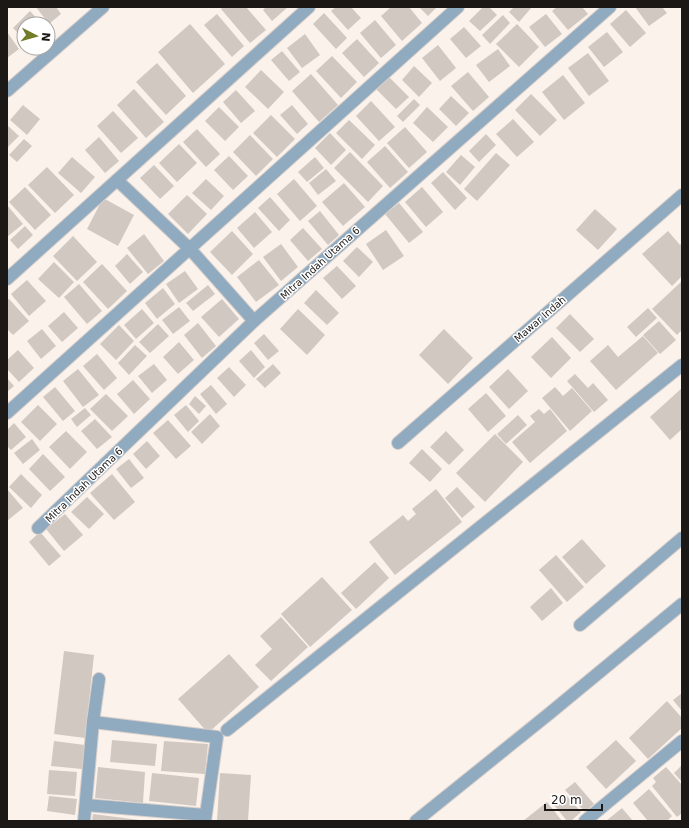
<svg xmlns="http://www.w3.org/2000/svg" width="689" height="828" viewBox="0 0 689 828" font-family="'DejaVu Sans',sans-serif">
<rect width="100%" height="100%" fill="#fcf2ec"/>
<!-- building -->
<g fill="#d2c8c2">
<path d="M36,7H56L61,14L49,24Z"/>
<path d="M223,7H246L266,30L250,43L221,9Z"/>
<path d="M266,7H288L272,21L263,10Z"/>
<path d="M336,7H351L361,18L348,30L331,11Z"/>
<path d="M391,7H409L422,23L402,41L381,16Z"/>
<path d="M419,7H437L428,16Z"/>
<path d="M483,7H489L497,15L480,31L469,21Z"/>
<path d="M514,7H532L519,22L509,12Z"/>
<path d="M557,7H582L588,14L568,30L552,11Z"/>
<path d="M635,7H662L667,13L649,26Z"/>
<path d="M626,10L646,33L630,47L610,24Z"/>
<path d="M30,11L42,24H24V39L13,28Z"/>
<path d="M324,13L347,38L336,49L313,24Z"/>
<path d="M217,14L244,46L232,57L204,25Z"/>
<path d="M546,14L562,34L545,47L529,27Z"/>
<path d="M503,15L510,23L490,44L482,35Z"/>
<path d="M375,20L396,45L381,58L360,33Z"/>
<path d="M190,24L225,64L193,93L158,52Z"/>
<path d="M517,24L539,47L519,67L496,44Z"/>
<path d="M464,27L481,46L466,58L450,39Z"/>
<path d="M7,32L19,49L7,58Z"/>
<path d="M607,32L623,52L604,67L588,47Z"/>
<path d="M305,34L320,55L302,68L287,48Z"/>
<path d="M357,39L379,63L364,77L342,53Z"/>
<path d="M438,45L456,68L440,81L422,58Z"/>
<path d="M498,49L510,66L489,82L476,65Z"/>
<path d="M282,51L300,72L289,81L271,60Z"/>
<path d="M588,53L609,81L589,96L568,68Z"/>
<path d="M332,56L357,82L341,98L316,71Z"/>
<path d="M157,63L186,96L166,115L136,82Z"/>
<path d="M414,66L432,83L419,97L402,80Z"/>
<path d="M261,70L284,92L268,109L245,87Z"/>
<path d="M468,72L489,97L473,111L451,86Z"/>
<path d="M311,74L338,105L319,122L292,91Z"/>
<path d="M563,75L585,103L564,120L542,92Z"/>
<path d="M389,77L409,97L396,109L376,89Z"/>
<path d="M134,89L164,122L146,138L117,105Z"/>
<path d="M236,90L255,111L241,123L223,102Z"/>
<path d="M531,94L557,120L540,136L515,110Z"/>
<path d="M451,96L469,113L456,126L439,109Z"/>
<path d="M414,99L420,105L403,122L397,116Z"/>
<path d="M371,101L395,127L379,141L356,116Z"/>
<path d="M23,105L40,119L27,135L10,120Z"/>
<path d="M292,105L308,124L297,134L280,115Z"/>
<path d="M219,107L239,127L225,141L205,121Z"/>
<path d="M427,107L448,127L433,142L413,123Z"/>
<path d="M113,111L138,138L121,153L97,126Z"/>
<path d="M271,115L295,139L277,157L253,133Z"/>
<path d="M513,119L534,142L517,157L496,134Z"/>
<path d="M349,120L375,145L362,159L336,133Z"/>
<path d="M7,125L19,136L7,148Z"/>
<path d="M405,127L427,152L409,168L387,143Z"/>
<path d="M197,129L220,154L206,167L183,142Z"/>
<path d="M330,133L346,150L331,165L315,148Z"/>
<path d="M486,134L496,145L479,162L469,151Z"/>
<path d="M250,135L273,159L256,176L233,152Z"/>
<path d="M99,137L119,161L105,173L85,150Z"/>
<path d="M24,139L32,146L17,162L9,155Z"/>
<path d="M179,144L197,163L177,182L159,163Z"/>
<path d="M385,146L408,172L390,188L367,162Z"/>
<path d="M350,152L383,186L368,202L334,168Z"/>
<path d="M496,153L510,165L477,201L464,189Z"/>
<path d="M461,155L475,167L460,185L446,172Z"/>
<path d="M229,156L248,176L233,190L214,170Z"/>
<path d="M72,157L95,177L81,193L58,173Z"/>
<path d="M315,157L324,168L307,182L298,172Z"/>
<path d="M154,165L174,186L160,199L140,178Z"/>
<path d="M47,167L74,195L55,213L28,185Z"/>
<path d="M326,169L336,181L318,195L309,183Z"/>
<path d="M443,172L467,198L455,210L431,183Z"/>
<path d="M206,179L224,196L211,210L192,193Z"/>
<path d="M294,179L317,206L300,221L277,194Z"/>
<path d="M344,183L365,207L343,226L322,202Z"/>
<path d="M25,187L51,215L35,230L9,202Z"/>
<path d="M422,187L443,212L426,227L405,202Z"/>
<path d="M187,195L207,214L188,234L168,214Z"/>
<path d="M270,197L290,220L279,231L258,208Z"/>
<path d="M103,198L134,215L118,246L87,229Z"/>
<path d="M399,203L423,232L409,243L385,214Z"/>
<path d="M7,205L23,224L7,237Z"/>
<path d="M595,209L617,229L598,250L576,230Z"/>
<path d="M320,211L339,235L328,245L308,221Z"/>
<path d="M255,212L272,232L254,248L237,228Z"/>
<path d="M25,226L33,235L18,249L10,240Z"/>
<path d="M303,228L322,249L308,261L290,240Z"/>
<path d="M386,230L404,256L383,270L366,244Z"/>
<path d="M232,231L253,254L232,275L210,252Z"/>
<path d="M668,231L680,245L682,243V276L672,286L642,254Z"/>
<path d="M144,234L164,261L148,274L127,248Z"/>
<path d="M73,236L97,262L77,281L53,256Z"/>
<path d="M281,244L298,267L281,281L263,257Z"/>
<path d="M357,247L373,262L359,277L343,261Z"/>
<path d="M127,254L143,272L130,284L115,266Z"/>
<path d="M259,260L279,285L256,302L237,277Z"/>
<path d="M54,262L74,282L59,298L38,279Z"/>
<path d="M102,264L127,291L108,309L83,282Z"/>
<path d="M337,266L356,286L342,299L323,278Z"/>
<path d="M185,271L198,289L179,303L166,284Z"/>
<path d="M27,280L46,301L29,316L11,294Z"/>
<path d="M682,281V330L677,335L652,309Z"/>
<path d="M79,284L102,311L87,324L64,297Z"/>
<path d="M208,285L215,294L193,311L186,303Z"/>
<path d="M163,288L175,304L157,319L145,303Z"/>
<path d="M316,290L339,313L327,325L304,303Z"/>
<path d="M9,299L29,321L13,335L7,329V300Z"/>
<path d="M222,299L239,319L219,337L201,317Z"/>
<path d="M179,307L190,321L173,334L162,320Z"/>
<path d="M648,308L657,318L636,337L627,327Z"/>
<path d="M142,309L154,323L136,339L124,325Z"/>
<path d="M298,309L325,335L307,355L280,329Z"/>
<path d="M64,312L78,328L62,342L48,326Z"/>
<path d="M570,314L594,339L580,352L556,328Z"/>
<path d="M659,321L676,340L660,354L643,335Z"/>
<path d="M198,323L216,346L202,358L184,335Z"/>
<path d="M158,324L169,336L150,353L139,342Z"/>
<path d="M119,325L134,341L116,360L100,344Z"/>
<path d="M42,329L56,346L41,359L27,341Z"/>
<path d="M444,329L473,358L448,384L419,355Z"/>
<path d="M264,334L279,351L268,360L254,343Z"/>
<path d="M643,336L658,353L616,390L590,361L608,345L618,357Z"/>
<path d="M552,337L571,358L551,378L531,357Z"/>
<path d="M179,342L194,360L178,374L163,357Z"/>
<path d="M135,345L147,356L129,375L118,363Z"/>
<path d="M18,350L34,368L19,382L7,369V360Z"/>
<path d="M251,350L265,367L254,378L239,361Z"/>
<path d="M97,354L117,378L104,390L83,366Z"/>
<path d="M154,364L167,380L152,393L138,376Z"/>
<path d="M273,364L281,373L265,388L256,379Z"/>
<path d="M229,367L246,385L234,397L217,378Z"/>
<path d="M78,369L99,395L83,407L63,381Z"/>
<path d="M508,369L528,391L509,409L489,387Z"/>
<path d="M575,374L588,388L593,383L608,400L594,412L567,381Z"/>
<path d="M7,378L14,386L7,392Z"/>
<path d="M133,380L150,399L134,414L117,394Z"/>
<path d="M211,385L227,404L216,414L200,394Z"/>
<path d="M55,387L75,411L63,421L43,397Z"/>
<path d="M555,387L563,396L572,388L592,411L570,431L542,398Z"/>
<path d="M682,388V429L670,440L650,417Z"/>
<path d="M486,393L506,416L488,432L468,409Z"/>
<path d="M106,394L128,416L112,431L90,409Z"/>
<path d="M195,396L206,406L199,414L189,404Z"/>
<path d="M38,405L57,424L40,441L21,422Z"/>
<path d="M186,405L199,421L188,432L174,415Z"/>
<path d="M85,408L91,415L77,427L71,419Z"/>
<path d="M539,409L544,414L550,409L567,431L530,463L512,442L535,422L530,416Z"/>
<path d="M210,414L220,426L202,444L191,432Z"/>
<path d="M518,415L527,425L506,444L497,434Z"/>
<path d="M95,419L112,437L97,449L81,431Z"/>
<path d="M168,420L191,446L176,459L153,433Z"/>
<path d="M14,423L26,437L11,450L7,446V430Z"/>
<path d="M66,431L87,452L70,469L49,447Z"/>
<path d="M446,431L464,450L449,465L430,447Z"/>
<path d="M495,434L523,462L485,502L456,473Z"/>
<path d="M32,439L40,450L23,464L14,453Z"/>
<path d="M147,441L160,456L146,469L133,454Z"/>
<path d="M422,449L442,469L430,482L409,463Z"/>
<path d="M43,454L65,477L50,491L29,469Z"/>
<path d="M129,459L144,478L131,488L116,469Z"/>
<path d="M21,474L42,495L31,508L9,487Z"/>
<path d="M112,474L135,502L114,520L90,493Z"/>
<path d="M457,487L475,507L462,518L445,498Z"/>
<path d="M7,489L23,508L7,521Z"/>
<path d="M436,489L462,522L395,575L369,542L403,515L408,521L416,514L412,509Z"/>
<path d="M87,497L104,514L89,529L71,512Z"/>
<path d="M65,514L83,535L64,551L46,529Z"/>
<path d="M40,532L61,556L49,566L29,542Z"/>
<path d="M582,539L606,566L586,584L562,557Z"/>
<path d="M556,555L584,587L567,602L539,570Z"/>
<path d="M375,562L389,578L356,609L341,593Z"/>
<path d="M322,577L352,610L310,647L281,614Z"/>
<path d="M551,588L563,603L542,621L530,607Z"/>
<path d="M281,617L308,647L271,681L255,665L272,649L260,636Z"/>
<path d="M64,651L94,655L85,738L54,734Z"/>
<path d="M229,654L259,687L208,733L178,699Z"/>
<path d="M682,693V711L673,700Z"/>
<path d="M667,701L682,718V728L648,759L629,738Z"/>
<path d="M112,740L157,744L155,766L110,762Z"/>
<path d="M616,740L636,761L606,789L586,767Z"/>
<path d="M54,741L85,745L82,769L51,766Z"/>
<path d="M164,741L208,744L205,774L161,771Z"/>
<path d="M682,765V782L674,773Z"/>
<path d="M98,767L145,772L143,803L95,798Z"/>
<path d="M666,767L682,785V813L677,817L652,786L656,782L653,778Z"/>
<path d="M49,770L77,772L75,796L47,794Z"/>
<path d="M152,773L199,778L196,806L149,801Z"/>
<path d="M220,773L251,775L248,821H217Z"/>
<path d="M575,782L594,804L585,812L565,790Z"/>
<path d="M649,789L672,816L667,821H648L633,803Z"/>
<path d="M566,795L581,812L571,821H567L554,805Z"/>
<path d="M49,796L77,799L75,815L47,811Z"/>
<path d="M547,802L562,821H523Z"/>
<path d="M622,808L633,821H606Z"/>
<path d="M93,814L140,820V821H92Z"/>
</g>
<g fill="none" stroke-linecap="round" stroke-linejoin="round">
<!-- minor casing -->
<g stroke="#d8cfca" stroke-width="14">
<g id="minor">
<path d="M7,91L103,7"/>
<path d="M117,180L190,249L254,321"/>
<path d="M7,279L309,7"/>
<path d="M7,413L458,7"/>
<path d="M398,443L682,195"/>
<path d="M38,528L254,321L610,7"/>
<path d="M580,625L682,538"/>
<path d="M93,722L217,737L205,821"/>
<path d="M227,730L682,365"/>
<path d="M86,805L205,815"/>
<path d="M84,821L93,722L99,679"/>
<path d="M416,821L550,713L682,604"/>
<path d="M585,821L682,741"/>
</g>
</g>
<!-- minor -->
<use href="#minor" stroke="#90aac0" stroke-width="12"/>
</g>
<g text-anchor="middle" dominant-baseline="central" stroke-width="3" stroke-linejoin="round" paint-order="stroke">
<!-- street labels -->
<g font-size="10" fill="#1b1815" stroke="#fff">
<text transform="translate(320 263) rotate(-42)">Mitra Indah Utama 6</text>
<text transform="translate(540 319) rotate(-41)">Mawar Indah</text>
<text transform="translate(84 485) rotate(-44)">Mitra Indah Utama 6</text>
</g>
</g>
<!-- border -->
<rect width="689" height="828" fill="none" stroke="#1b1815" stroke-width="16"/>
<!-- north arrow -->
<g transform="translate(36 36) rotate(96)"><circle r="19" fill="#ffffff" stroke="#a4a3a1"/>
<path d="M0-3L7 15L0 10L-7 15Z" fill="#727b26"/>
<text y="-6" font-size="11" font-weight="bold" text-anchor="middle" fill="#1b1815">N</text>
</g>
<!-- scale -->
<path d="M545 804v6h57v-6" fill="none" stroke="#1b1815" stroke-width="2"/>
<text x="551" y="804" font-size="12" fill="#1b1815" stroke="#ffffff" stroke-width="3" paint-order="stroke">20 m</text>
</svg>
